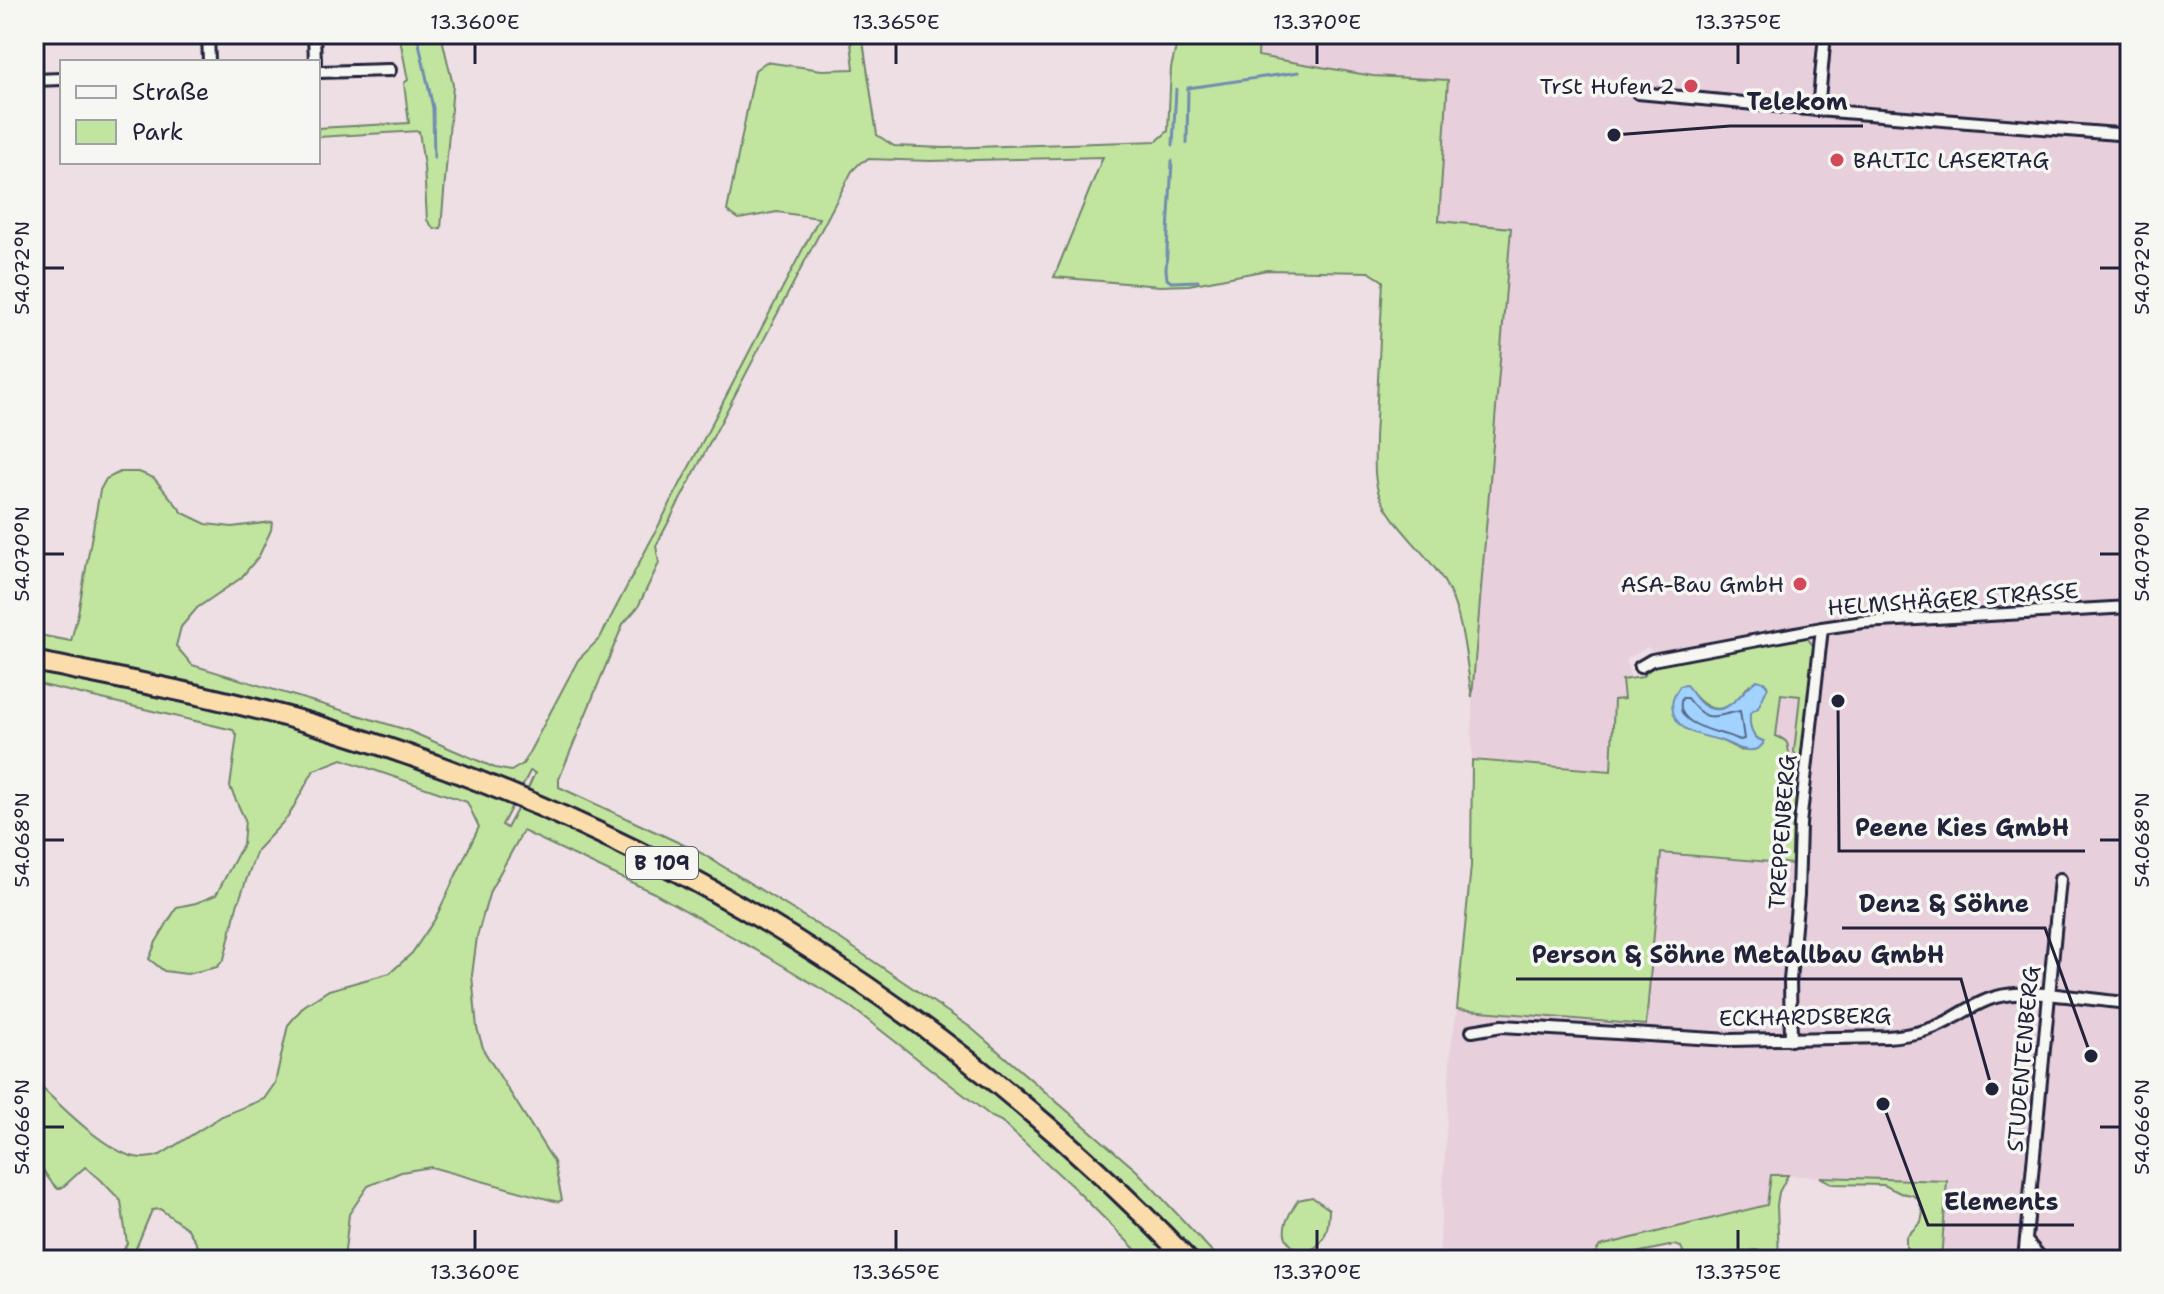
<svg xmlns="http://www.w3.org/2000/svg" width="2164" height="1294" viewBox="0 0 2164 1294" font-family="'Shantell Sans',sans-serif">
<rect width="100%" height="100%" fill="#eedfe5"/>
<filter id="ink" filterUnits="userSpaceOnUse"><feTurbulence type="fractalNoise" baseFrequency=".0125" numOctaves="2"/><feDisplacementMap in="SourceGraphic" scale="16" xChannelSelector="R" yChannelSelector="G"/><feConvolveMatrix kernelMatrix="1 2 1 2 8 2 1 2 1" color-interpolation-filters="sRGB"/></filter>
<g filter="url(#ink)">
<!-- built -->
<path fill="#e8cfdc" d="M1259,34H2130V600L1846,620L1654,654L1648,647L1626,660L1631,680L1642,677L1656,663L1833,630L2130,610V984L2124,990L2122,1010L2130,1026V1189L2122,1260H1941L1947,1181L1771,1175L1768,1205L1600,1246L1595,1253L1557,1260H1439L1451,1046L1457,1009L1471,866L1472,697L1511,229L1438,221L1447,80L1373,76L1258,55Z"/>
<!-- green -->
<g fill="#c1e59f" stroke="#72846d" stroke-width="2" fill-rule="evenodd">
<path d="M399,34H441L453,85L441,228L434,229L427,220L424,166L419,131L318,137V128L409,123L404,83L408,80Z"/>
<path d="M850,34H862L877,135L894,146L945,148L1157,141L1168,131L1171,68L1179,34H1259L1258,56L1373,76L1448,80L1439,221L1511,228L1472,697C1466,662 1464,621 1448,589C1432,556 1392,527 1379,494C1373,478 1375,455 1375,438L1383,281L1369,272L1267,270L1189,285L1160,286L1054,277L1103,157L930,161L869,159L861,162L852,171L656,546L659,563L638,607L623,624L559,779V787L701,853L842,940L970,1027L1137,1171L1220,1260H1195L950,1038L526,793L535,773L530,771L520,791L34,655V634L71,641L78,613L100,490L106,479L120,472H139L154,478L183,513L206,524L232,527L272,522L271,530L259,556L241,578L197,608L181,627L176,646L192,665L407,730L495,768L511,771L523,764L578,660L600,638L819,218L777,212L739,219L727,211L755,70L766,62L822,70L854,69Z"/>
<path d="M1800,637L1807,638L1815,648L1803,755L1798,757L1794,752L1800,696L1781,694L1776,736C1794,743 1785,746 1791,761L1801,769L1794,864L1661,853L1646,1025L1457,1009L1471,866L1472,760L1611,771L1614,700L1624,699L1622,680L1642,677L1656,663ZM1749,685C1750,702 1743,735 1763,741L1742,751L1722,741L1690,690C1712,719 1729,712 1749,685Z"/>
<path d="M34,666L280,720L515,800L502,825L507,828L521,802L743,913L978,1073L1181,1260H1146L1073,1187L1001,1121L992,1117L851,1007L772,959L654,893L523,831L490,891L477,937L472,975L477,1028L484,1051L554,1162L562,1200L558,1202L431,1167L401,1172L368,1186L349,1214L344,1260H206L188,1229L160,1209L152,1210L131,1260H119L127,1243L121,1201L100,1179L85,1167L63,1187L58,1189C25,1157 34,1122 34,1080C58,1103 103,1150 135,1157C144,1159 152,1158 160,1155L222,1116L264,1099L275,1083L288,1025L304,1006L329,990L390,973L412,953L435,919L479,827L467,802L342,759L314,770L288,817L257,850L237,906L224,959L217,967L187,974L164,971L149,959L156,942L177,907L196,903L216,895L243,844L245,820L230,787L237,735L233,730L34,683Z"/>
<path d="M1771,1175H1788L1779,1192L1777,1205L1779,1260H1767L1764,1253L1756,1250L1709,1256L1706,1260H1687L1681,1247L1674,1245L1626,1255L1622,1260H1557L1595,1253L1600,1246L1767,1205Z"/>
<path d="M1820,1177L1947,1181L1941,1260H1913L1906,1247V1237L1921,1222L1923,1212L1918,1199L1912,1195L1900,1193L1884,1185L1833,1184Z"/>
<path d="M1312,1197L1329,1209C1329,1230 1325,1247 1303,1253C1274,1239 1285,1221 1298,1200Z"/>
</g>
<!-- water -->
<path fill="#a2d2fe" stroke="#6f8cb0" stroke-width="2" d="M1757,680L1764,682L1768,687L1758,708L1750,713C1749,725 1751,738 1763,741V744L1758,749C1743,753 1736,746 1722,741C1705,735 1682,735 1674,715C1670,703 1673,696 1680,686L1686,685C1692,691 1696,700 1703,705C1727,721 1741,690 1757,680Z"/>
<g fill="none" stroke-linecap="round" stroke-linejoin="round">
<!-- shore -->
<path stroke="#556889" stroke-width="2" d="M1682,698H1687C1707,725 1713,716 1740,711L1744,739L1740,740C1721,731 1672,727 1682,698Z"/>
<!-- stream -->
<g stroke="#6f8cb0" stroke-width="3">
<path d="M417,34L433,108L434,158"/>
<path d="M1187,143L1188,88L1299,72"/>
<path d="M1173,145L1176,89"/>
<path d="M1172,161L1166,270L1167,279L1171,282L1198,281"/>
</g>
<!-- street casing -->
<g stroke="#22223b" stroke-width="16">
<g id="street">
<path d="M208,34L209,62"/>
<path d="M314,34L315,62"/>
<path d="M318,72L390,70"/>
<path d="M34,80L62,79"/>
<path d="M1638,93L1818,110L2130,135"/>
<path d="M1818,110L1825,34"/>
<path d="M1640,667L1652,660L1822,628L1863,622L2130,607"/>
<path d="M1472,1031L1502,1026L1730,1040L1887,1037C1908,1035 1928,1032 1946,1022C1963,1013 1977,1002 1996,997C2031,987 2092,1001 2130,1003"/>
<path d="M1791,1040L1790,980L1798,895L1800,824L1822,628"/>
<path d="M2027,1242L2043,1260"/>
<path d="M2024,1260L2060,879"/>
</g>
</g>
<!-- highway casing -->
<g stroke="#22223b" stroke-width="24">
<path id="highway" d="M34,661C132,681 230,699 326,728C662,830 945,1007 1188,1260"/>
</g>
<!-- street -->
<use href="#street" stroke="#f6f6f2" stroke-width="10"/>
<!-- highway -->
<use href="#highway" stroke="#faddab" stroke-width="18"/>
</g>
</g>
<!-- ticks -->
<path fill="none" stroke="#22223b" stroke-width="3" d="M475,44V64M896,44V64M1317,44V64M1738,44V64M44,268H64M2100,268H2120M44,554H64M2100,554H2120M44,840H64M2100,840H2120M44,1127H64M2100,1127H2120M475,1230V1250M896,1230V1250M1317,1230V1250M1738,1230V1250"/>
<!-- markers -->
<g fill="#d1495b" stroke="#f6f6f2" stroke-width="3">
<circle cx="1691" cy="86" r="8"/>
<circle cx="1837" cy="160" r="8"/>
<circle cx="1800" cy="584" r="8"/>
</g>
<g text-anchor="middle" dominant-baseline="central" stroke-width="7" stroke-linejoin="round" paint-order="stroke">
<!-- shield labels -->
<rect fill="#f6f6f2" stroke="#626272" stroke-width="2" x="626" y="847" width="72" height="32" rx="6"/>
<g font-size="20" font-weight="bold" fill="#22223b">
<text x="662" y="863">B 109</text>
</g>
<!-- poi labels -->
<g font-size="22" fill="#22223b" stroke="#f6f6f2" text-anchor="end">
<text x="1675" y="86">TrSt Hufen 2</text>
<text x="1853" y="160" text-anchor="start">BALTIC LASERTAG</text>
<text x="1784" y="584">ASA-Bau GmbH</text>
</g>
<!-- street labels -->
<g font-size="22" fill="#22223b" stroke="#f6f6f2">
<text transform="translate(1953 599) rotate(-4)">HELMSHÄGER STRASSE</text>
<text transform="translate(1782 832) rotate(-86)">TREPPENBERG</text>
<text transform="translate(1805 1017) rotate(-1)">ECKHARDSBERG</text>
<text transform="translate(2023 1059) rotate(-85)">STUDENTENBERG</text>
</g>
</g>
<!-- callouts -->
<path fill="none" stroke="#22223b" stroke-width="3" d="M1614 135L1730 126H1863M1838 701L1839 851H2085M2091 1056L2045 928H1842M1992 1089L1961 979H1516M1883 1104L1928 1225H2074"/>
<g fill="#22223b" stroke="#f6f6f2" stroke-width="3">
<circle cx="1614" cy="135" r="8"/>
<circle cx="1838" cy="701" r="8"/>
<circle cx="2091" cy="1056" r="8"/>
<circle cx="1992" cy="1089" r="8"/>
<circle cx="1883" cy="1104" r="8"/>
</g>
<g font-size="24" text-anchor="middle" font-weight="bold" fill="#22223b" stroke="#f6f6f2" stroke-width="7" stroke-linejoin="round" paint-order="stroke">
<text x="1797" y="110">Telekom</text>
<text x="1962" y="836">Peene Kies GmbH</text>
<text x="1944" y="912">Denz &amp; Söhne</text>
<text x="1738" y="963">Person &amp; Söhne Metallbau GmbH</text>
<text x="2001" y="1210">Elements</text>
</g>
<!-- margin -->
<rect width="2164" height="1294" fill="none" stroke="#f6f6f2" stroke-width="88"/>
<!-- legend -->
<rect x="60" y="60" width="260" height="104" fill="#f6f6f2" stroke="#a1a1a9" stroke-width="2"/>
<rect x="76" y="86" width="40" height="12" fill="#f6f6f2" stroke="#a1a1a9" stroke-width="2"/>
<text x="132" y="100" font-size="24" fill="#22223b">Straße</text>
<rect x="76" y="120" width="40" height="24" fill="#c1e59f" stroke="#a1a1a9" stroke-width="2"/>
<text x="132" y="140" font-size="24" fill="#22223b">Park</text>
<rect x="44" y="44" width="2076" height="1206" fill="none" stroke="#22223b" stroke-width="3"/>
<g font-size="20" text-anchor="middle" fill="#22223b">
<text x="475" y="29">13.360°E</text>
<text x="896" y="29">13.365°E</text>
<text x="1317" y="29">13.370°E</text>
<text x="1738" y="29">13.375°E</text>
<text transform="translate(22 268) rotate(-90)" y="7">54.072°N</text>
<text transform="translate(2142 268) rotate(-90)" y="7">54.072°N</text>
<text transform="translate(22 554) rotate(-90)" y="7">54.070°N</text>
<text transform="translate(2142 554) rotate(-90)" y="7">54.070°N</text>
<text transform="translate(22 840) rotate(-90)" y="7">54.068°N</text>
<text transform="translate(2142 840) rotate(-90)" y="7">54.068°N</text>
<text transform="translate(22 1127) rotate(-90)" y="7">54.066°N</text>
<text transform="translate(2142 1127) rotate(-90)" y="7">54.066°N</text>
<text x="475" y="1279">13.360°E</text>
<text x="896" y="1279">13.365°E</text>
<text x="1317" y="1279">13.370°E</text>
<text x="1738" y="1279">13.375°E</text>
</g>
</svg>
